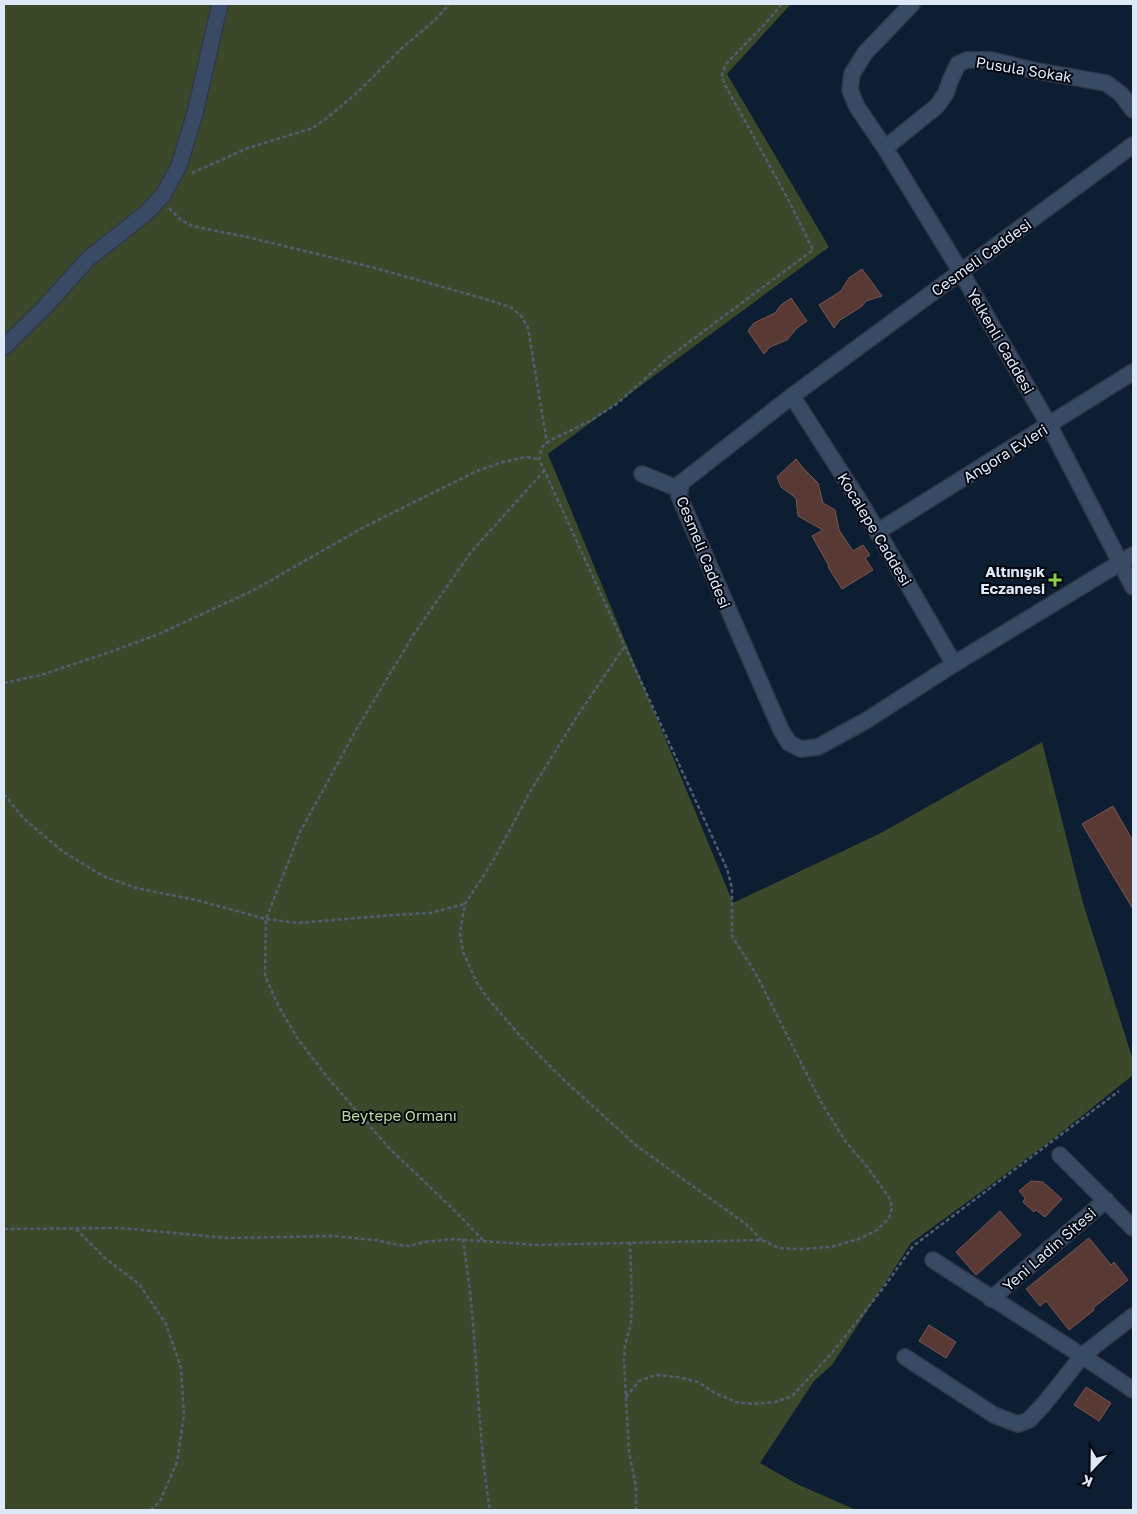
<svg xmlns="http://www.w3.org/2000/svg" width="1137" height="1514" viewBox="0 0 1137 1514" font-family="'Golos Text',sans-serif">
<rect width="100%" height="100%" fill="#0d1d32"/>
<!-- green -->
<path fill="#3b4829" d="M4,4H791L727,74L829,247L548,454L733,903L881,833L1042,742L1083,903L1133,1060V1075L1048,1143L911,1243L832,1365L814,1381L760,1463L797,1484L856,1510H4Z"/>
<!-- building -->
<g fill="#593934" stroke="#795651">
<path d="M862,269L882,296L866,301L861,307L840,320L834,328L819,305L841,291L849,278Z"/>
<path d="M791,298L807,321L797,328L787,340L770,347L764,354L748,331L754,323L775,313L781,305Z"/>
<path d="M796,459L803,468L818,483L823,503L835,510L839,530L853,551L863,545L870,555L865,558L873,570L842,589L828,567L829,566L812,536L823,530L798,516L796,498L781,487L777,477Z"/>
<path d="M1113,806L1133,841V909L1082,824Z"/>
<path d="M1031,1181L1043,1182L1062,1199L1045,1217L1036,1210L1034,1212L1023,1202L1025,1198L1019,1191Z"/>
<path d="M1000,1211L1021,1235L976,1275L956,1252Z"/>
<path d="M1089,1238L1111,1265L1114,1262L1128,1280L1093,1308L1094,1310L1069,1330L1046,1301L1040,1306L1026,1289Z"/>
<path d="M929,1325L956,1342L946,1358L919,1341Z"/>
<path d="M1086,1387L1111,1403L1099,1421L1074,1405Z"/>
</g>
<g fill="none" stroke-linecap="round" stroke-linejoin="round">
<!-- minor casing -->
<g stroke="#31384a" stroke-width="18">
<g id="minor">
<path d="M912,4L865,53L852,74L850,90L857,107L885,148L961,272L1049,425L1133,587"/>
<path d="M1133,145L792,396L681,483L679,496L781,730L789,743L801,749L818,747L867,720L954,664L1133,555"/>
<path d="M885,148L937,106L946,93L950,81L958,64L967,60H991L1032,70L1106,83L1121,94L1133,110"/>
<path d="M4,347L43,309L88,259L146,213L163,195L179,166L195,113L220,4"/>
<path d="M792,396L862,505L954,664"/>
<path d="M642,474L679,489"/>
<path d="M877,532L1133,372"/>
<path d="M1060,1155L1133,1228"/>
<path d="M933,1260C1000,1304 1068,1345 1133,1390"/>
<path d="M991,1299L1106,1200"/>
<path d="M905,1357L994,1415L1018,1424L1029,1420L1044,1404L1083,1355L1133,1316"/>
</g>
</g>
<!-- path -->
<g stroke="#4f5e71" stroke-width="2.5" stroke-dasharray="4 2.5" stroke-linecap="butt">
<path d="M192,173L248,148L313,128L327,118L359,91L401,49L436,19L449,4"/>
<path d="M169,208L181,220L192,226L247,237L375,268L489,300L512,308L522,317L528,328L547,443"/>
<path d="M624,647L576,718L530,792L493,861L465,904L460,933L463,952L478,985L490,1001L523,1039L565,1081L638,1147L746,1224L762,1240"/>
<path d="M4,683L41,675L107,653L159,634L254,590L364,527L477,471L503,462L526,457L539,459"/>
<path d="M4,794L23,818L62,851L103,876L136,888L196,900L266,919L298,923L394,915L430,913L465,904"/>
<path d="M4,1229L121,1228L228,1238L333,1236L375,1240L399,1245L409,1246L424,1242L455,1239L535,1245L762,1240L779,1248L801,1249L830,1247L859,1239L877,1230L889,1218L892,1208L890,1199L869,1169L846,1142L822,1104L756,974L732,936V888L727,869L539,459L542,447L551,440L590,421L618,403L669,357L813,250L788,199L724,83L722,74L726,64L763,26L782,4"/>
<path d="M76,1229L105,1258L139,1284L166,1324L181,1368L184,1415L177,1462L160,1501L151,1510"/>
<path d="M463,1239C466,1263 470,1288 472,1312C478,1378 479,1444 490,1510"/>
<path d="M483,1240L451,1207L389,1148L328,1078L298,1039L278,1005L265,976L266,919L300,832L355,732L414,634L471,552L544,471"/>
<path d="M630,1242L632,1300L631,1324L625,1345L624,1361L629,1452L636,1487V1510"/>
<path d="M626,1397L639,1381L655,1375L677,1377L698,1382L715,1393L736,1402L752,1404L775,1402L792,1396L832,1353L884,1287L913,1246L1119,1091"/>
</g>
<!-- minor -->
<use href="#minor" stroke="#394b64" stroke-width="15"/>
</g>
<!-- markers -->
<path fill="#89cf48" stroke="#030710" stroke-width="2" d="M1052.5 572.5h5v5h5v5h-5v5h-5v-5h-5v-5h5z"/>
<g text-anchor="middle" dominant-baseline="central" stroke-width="4" stroke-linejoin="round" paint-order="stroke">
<!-- street labels -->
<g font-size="15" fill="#dee9f8" stroke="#030710">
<text transform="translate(1024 69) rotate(9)">Pusula Sokak</text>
<text transform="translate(981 257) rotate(-36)">Cesmeli Caddesi</text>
<text transform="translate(1001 341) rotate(60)">Yelkenli Caddesi</text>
<text transform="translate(1005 453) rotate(-32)">Angora Evleri</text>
<text transform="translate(875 529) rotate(59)">Kocalepe Caddesi</text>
<text transform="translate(704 552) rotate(68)">Cesmeli Caddesi</text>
<text transform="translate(1049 1249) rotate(-41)">Yeni Ladin Sitesi</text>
</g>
<!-- poi labels -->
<g font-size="15" font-weight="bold" fill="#dee9f8" stroke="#030710" text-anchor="end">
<text x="1045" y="571">Altınışık<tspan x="1045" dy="17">Eczanesi</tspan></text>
</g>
<!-- park labels -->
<g font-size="15" fill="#bfdb9a" stroke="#030710">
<text x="399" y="1115">Beytepe Ormanı</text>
</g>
</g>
<!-- border -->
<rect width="1137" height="1514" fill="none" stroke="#dee9f8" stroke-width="10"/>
<!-- north arrow -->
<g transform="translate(1092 1469) rotate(202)" stroke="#030710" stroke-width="4" paint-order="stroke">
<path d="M0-4L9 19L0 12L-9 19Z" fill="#dee9f8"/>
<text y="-8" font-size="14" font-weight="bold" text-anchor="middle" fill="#dee9f8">K</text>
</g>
</svg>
